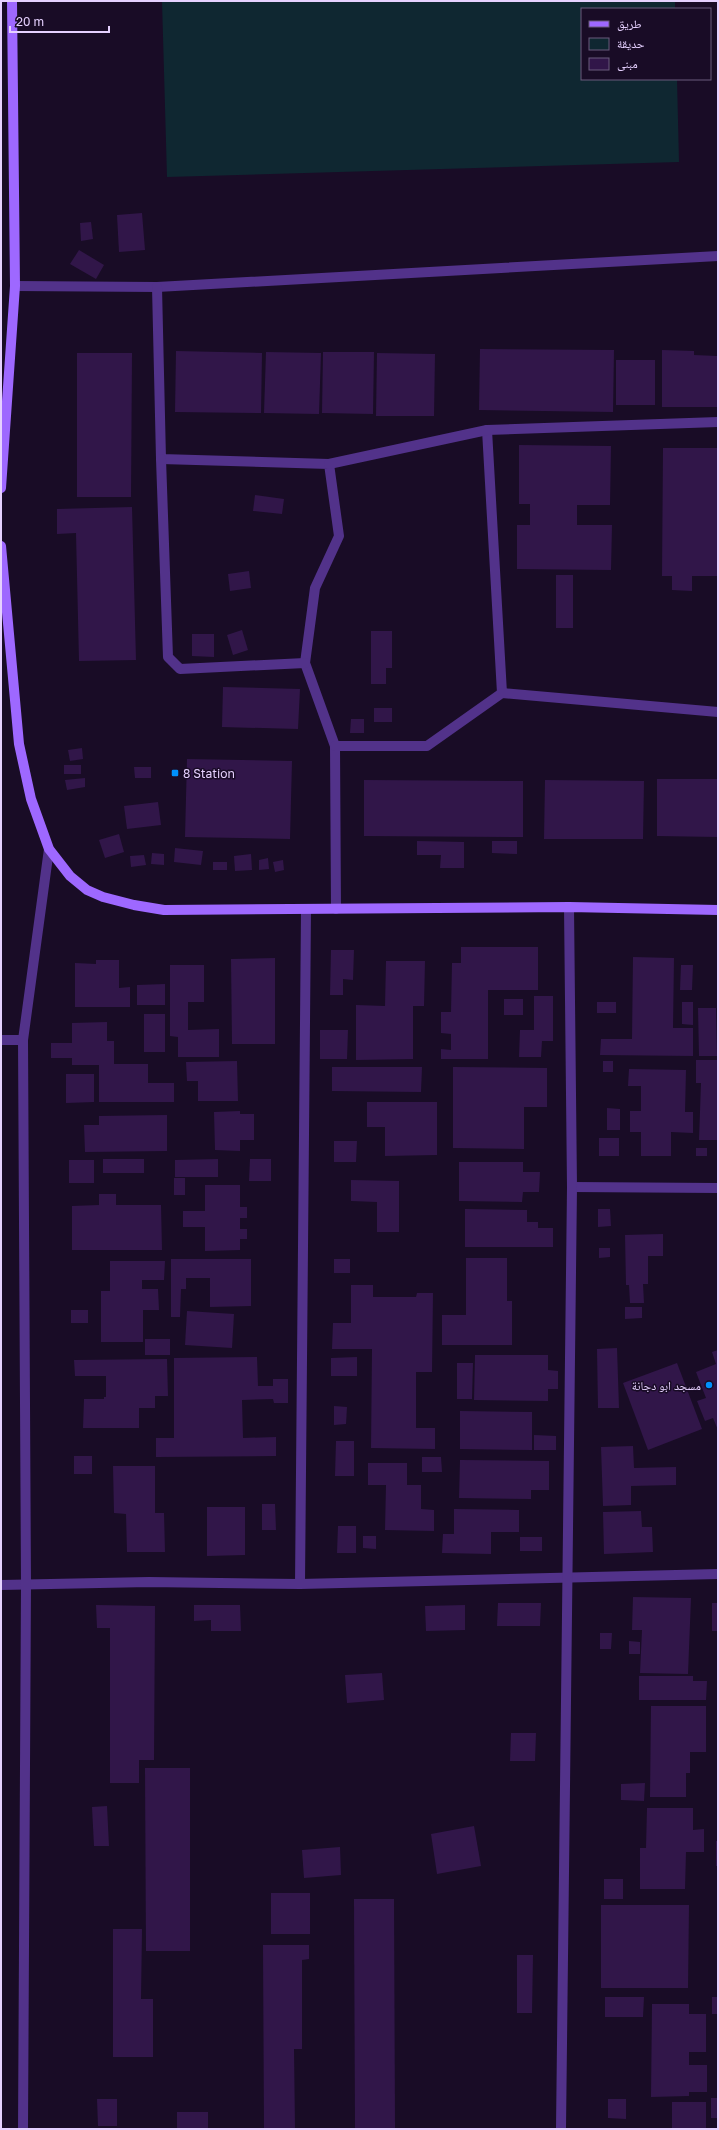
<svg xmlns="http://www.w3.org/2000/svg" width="719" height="2130" viewBox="0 0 719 2130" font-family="'Golos Text','Noto Naskh Arabic',sans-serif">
<rect width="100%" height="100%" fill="#190c26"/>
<!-- green -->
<path fill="#0f2731" d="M162,1H675V9H582V79H677L679,162L167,177Z"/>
<!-- building -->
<g fill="#311649">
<path d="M142,213L145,250L119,252L117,215Z"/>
<path d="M91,222L93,239L81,241L80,223Z"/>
<path d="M79,250L104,265L96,279L70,264Z"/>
<path d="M480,349L614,350L613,412L479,410Z"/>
<path d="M662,350L694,351V355L717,356V407H662Z"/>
<path d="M176,351L262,353L261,413L175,412Z"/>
<path d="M266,352L321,353L319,414L264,413Z"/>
<path d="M323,352H374L373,414L322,413Z"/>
<path d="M77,353H132L131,497H77Z"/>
<path d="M377,353L435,354L434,416H376Z"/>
<rect x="616" y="360" width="39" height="45"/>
<path d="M519,445L611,446L610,505H577V525H612L611,570L517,569V525H530V504H519Z"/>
<path d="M663,448H718V576H692V591L672,590V576H662Z"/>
<path d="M255,495L284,499L282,514L253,511Z"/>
<path d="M132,507L136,660L79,661L76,533L57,534V509Z"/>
<path d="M249,571L251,588L230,591L228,574Z"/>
<rect x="556" y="575" width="17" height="53"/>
<path d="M242,630L248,650L233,655L227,635Z"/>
<path d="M371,631H392V668H386V684H371Z"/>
<path d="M192,634H214V657L192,656Z"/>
<path d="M223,687L300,689L298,729L222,727Z"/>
<rect x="374" y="708" width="18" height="14"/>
<path d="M351,719H364V733H350Z"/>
<path d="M82,748L83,759L70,761L68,750Z"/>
<path d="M187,759L292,761L290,839L185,837Z"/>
<rect x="64" y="765" width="17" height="9"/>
<path d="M134,767H151V778H135Z"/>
<path d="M85,778V787L67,790L65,780Z"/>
<path d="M657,779H718V837L657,836Z"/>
<path d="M364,780L523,781V837L364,836Z"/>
<path d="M545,780L644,781L643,839H544Z"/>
<path d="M158,802L161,825L127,829L124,806Z"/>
<path d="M119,834L124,852L105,858L99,840Z"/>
<path d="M417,841L464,842V868H440L441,855H417Z"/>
<path d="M492,841H517V854L492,853Z"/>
<path d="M175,848L203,851L201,865L174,862Z"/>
<path d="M152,853L164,854V865L151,864Z"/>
<path d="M251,854L252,870L235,871L234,856Z"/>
<path d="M144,855L146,865L131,867L130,856Z"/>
<path d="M268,858L269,869L259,870V860Z"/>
<path d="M283,860L284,870L275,872L273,862Z"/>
<rect x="213" y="862" width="14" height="8"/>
<path d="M461,947H538V990H488V1059H441V1049L451,1050V1034L441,1033V1012H451L452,963H461Z"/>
<path d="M331,950H354L353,980L343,979V995H330Z"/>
<path d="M633,957L674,958L673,1028H693V1056L600,1055L601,1039H632Z"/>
<path d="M275,958V1044H232L231,959Z"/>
<path d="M96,960H119V988L130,987V1007H75V963L96,964Z"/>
<path d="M386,961H425L424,1006H413V1059L356,1060V1005L385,1006Z"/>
<path d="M170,965H204V1002H188V1030L219,1029V1057H178V1037L170,1036Z"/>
<path d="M681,965H693L692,990H680Z"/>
<path d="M165,984V1005H137V985Z"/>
<path d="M534,996H553V1041H542L541,1057H519L520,1030H534Z"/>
<rect x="504" y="999" width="19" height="16"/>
<rect x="597" y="1002" width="19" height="11"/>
<path d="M682,1002H693V1025L682,1024Z"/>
<path d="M698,1008H716L717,1056H699Z"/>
<rect x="144" y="1014" width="21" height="38"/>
<path d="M107,1022V1041H114V1064H148V1083H174V1102H99V1065H72V1058H51V1043H72V1023Z"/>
<path d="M320,1030H348L347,1059H320Z"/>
<path d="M696,1060H718L717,1140H699L701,1083H696Z"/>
<path d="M237,1061L238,1101H198V1081H187L186,1062Z"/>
<rect x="603" y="1061" width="10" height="11"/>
<path d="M332,1067H422L421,1092L332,1091Z"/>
<path d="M453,1067L547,1068V1107H524V1149L453,1148Z"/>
<path d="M629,1069L686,1070L685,1112H693V1133L671,1132V1156H641V1132H630V1111H641V1086H628Z"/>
<path d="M66,1074H94V1102L66,1103Z"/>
<path d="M367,1102H437V1155L385,1156V1127H367Z"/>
<path d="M607,1108L620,1109V1130H607Z"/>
<path d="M240,1111V1114H254V1140H240V1151L215,1150L214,1112Z"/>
<path d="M167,1115V1151L85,1152L84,1125H99V1116Z"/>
<rect x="599" y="1138" width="20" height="18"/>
<path d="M334,1141H357L356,1162H334Z"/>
<rect x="696" y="1148" width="11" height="8"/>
<rect x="103" y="1159" width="41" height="14"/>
<path d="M218,1159V1177H175V1160Z"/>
<path d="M250,1159H271V1181H249Z"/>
<rect x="69" y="1160" width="25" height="23"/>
<path d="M459,1162H523V1172H540L539,1192H523L522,1202L459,1201Z"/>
<rect x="174" y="1178" width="11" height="17"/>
<path d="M351,1180L399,1181V1232H377V1202L351,1201Z"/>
<path d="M205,1185H240V1207H247V1218H240V1229H247V1239H240V1250L205,1251V1227H183V1211H205Z"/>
<path d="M99,1194H116V1205H161L162,1250H72V1206L99,1205Z"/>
<path d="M465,1209L527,1210V1222H538V1228H553V1247H465Z"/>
<path d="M598,1209H610L611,1226L598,1227Z"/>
<path d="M663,1234V1256H648V1284H643L644,1303H630L629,1285H626L625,1235Z"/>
<path d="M599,1248H610V1257L599,1258Z"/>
<path d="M466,1258H507V1301H512V1345H442V1315H466Z"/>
<path d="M171,1259H251V1306L210,1307V1278H186V1289H181L180,1317H171Z"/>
<rect x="334" y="1259" width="16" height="14"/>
<path d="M110,1261H165L164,1280H142V1289H158L159,1310H143V1342H101V1291H110Z"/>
<path d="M351,1285H373V1297H416L417,1293H433L432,1372H416V1428H435V1449L371,1448L372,1349H332L333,1323H351Z"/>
<path d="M625,1307H642V1318L625,1319Z"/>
<rect x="71" y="1310" width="17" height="13"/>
<path d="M187,1311L234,1314L232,1348L185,1345Z"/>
<rect x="145" y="1339" width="25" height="16"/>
<path d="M617,1348L619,1408H598L597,1349Z"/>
<path d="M718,1350V1430L713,1418L705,1421L697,1401L706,1398L696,1372L716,1364L712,1352Z"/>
<path d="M475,1355H548V1370L558,1371V1389H548V1401L474,1400Z"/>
<path d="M257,1357L258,1386H273V1379H288V1403H274L273,1399L242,1400L243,1438L276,1437V1456L156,1457V1438H174V1358Z"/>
<path d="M357,1357V1376H331V1358Z"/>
<path d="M167,1359L168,1396H155V1408H139V1428H83L84,1399H104V1397H106V1376H75L74,1360Z"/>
<path d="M457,1363H473L472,1399H457Z"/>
<path d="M677,1363L702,1429L648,1450L623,1383Z"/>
<path d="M334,1406L347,1407L346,1424L334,1425Z"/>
<path d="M460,1411L532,1412V1450L460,1449Z"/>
<path d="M534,1435L556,1436V1450H534Z"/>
<path d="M336,1441H354V1476H335Z"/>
<path d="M633,1446L634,1468L676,1467V1485L631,1486V1505L603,1506L601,1447Z"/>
<rect x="74" y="1456" width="18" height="18"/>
<path d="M422,1457H441L442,1472H422Z"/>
<path d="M460,1460L549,1461V1490H531V1499L459,1498Z"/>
<path d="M368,1463H407V1485H421V1509L434,1510V1531L385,1530L386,1485H368Z"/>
<path d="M113,1466H155V1513H164L165,1552H127L126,1514L114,1513Z"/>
<path d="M262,1504H275L276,1530H262Z"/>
<path d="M207,1507H245V1555L207,1556Z"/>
<path d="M454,1509L519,1510V1532H491V1554L442,1553L443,1534H454Z"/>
<path d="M641,1511L642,1527H652L653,1552L604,1554L603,1512Z"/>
<path d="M338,1526H356V1553H337Z"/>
<path d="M363,1536H376V1549L363,1548Z"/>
<rect x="520" y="1537" width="22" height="14"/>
<path d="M633,1597L691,1598L688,1674L640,1673L642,1630H632Z"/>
<path d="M498,1603H541L540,1626H497Z"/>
<rect x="712" y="1603" width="6" height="28"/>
<path d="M96,1605L155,1606L154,1760H139V1783H110V1628H97Z"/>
<path d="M194,1605H240L241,1631H211V1620L194,1621Z"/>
<path d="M465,1605V1630L426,1631L425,1606Z"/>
<path d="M600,1633H612L611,1649H600Z"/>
<path d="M629,1641L640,1642V1654H629Z"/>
<path d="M382,1673L384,1700L347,1703L345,1675Z"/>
<path d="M639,1676H693V1681H707L706,1700H639Z"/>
<path d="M651,1706H706V1752H690V1773H686V1797H650Z"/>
<path d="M511,1733H536L535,1761H510Z"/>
<path d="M145,1768H190V1951H146Z"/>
<path d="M645,1783L644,1801L621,1800V1784Z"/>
<path d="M107,1806L109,1846H94L92,1807Z"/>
<path d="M647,1808H693V1830L704,1829V1852H686L685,1889H640V1848H646Z"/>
<path d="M474,1826L481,1866L437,1874L431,1834Z"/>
<rect x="716" y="1841" width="2" height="25"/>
<path d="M340,1847L341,1875L304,1878L302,1850Z"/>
<rect x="604" y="1879" width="19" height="20"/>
<rect x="271" y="1893" width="39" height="41"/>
<path d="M354,1899H394L395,2129H355Z"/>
<path d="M601,1905H689L688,1988H601Z"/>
<path d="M113,1929H142L141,1999H153V2057H113Z"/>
<path d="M263,1945H309V1959L302,1960V2049H294L295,2129H264Z"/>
<path d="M517,1955H533L532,2013H517Z"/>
<path d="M605,1997H644L643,2017H605Z"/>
<rect x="712" y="1997" width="6" height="17"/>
<path d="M652,2004H689V2014H706V2052H689V2065H707V2092H689V2096L651,2097Z"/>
<rect x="711" y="2098" width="7" height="20"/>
<path d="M97,2099H117V2126H98Z"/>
<path d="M608,2099H626V2119L608,2118Z"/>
<rect x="672" y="2102" width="34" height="27"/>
<rect x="177" y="2112" width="31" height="17"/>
</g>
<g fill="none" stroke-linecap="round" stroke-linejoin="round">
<!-- street -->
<g stroke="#52328a" stroke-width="10">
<path d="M15,286L157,287L718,256"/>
<path d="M157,287L161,459L329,464L339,536L315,588L305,663L335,746L336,909"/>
<path d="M487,430L502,693"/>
<path d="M161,459L168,657L180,669L305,663"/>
<path d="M329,464L487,430L718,422"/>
<path d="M335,746H427L502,693L718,712"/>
<path d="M1,1040H23"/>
<path d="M572,1187L718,1188"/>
<path d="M300,1584L306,910"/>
<path d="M1,1585L149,1582L300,1584L718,1574"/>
<path d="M23,2129L26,1585L23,1040L49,849"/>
<path d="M561,2129L572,1187L569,907"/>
</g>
<!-- secondary -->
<g stroke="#9e68ff" stroke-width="10">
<path d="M1,488L15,286L12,1"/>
<path d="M1,546L19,744L31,799L49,849L70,876L87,890L103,897L134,905L164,910L569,907L718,910"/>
</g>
</g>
<!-- markers -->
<g fill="#0090fc" stroke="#190c26" stroke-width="1.5">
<rect x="171" y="769" width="8" height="8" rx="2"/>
<circle cx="709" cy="1385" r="4"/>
</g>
<g text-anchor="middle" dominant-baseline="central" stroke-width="3" stroke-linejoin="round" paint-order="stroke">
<!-- poi labels -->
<g font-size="12" fill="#e6d1ff" stroke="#190c26" text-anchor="start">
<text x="183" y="773">8 Station</text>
<text x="701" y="1385" text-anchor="end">مسجد ابو دجانة</text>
</g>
</g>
<!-- border -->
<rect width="719" height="2130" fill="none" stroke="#e6d1ff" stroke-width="4"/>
<!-- legend -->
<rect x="581" y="8" width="130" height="72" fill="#190c26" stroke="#6b5b7d"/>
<rect x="589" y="21" width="20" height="6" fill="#9e68ff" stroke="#6b5b7d"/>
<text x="617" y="28" font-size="12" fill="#e6d1ff">طريق</text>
<rect x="589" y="38" width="20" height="12" fill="#0f2731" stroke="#6b5b7d"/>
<text x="617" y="48" font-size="12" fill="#e6d1ff">حديقة</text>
<rect x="589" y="58" width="20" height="12" fill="#311649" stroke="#6b5b7d"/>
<text x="617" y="68" font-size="12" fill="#e6d1ff">مبنى</text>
<!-- scale -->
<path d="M10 26v6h99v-6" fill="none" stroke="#e6d1ff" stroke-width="2"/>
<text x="16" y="26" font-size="12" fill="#e6d1ff" stroke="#190c26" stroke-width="3" paint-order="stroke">20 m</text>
</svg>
